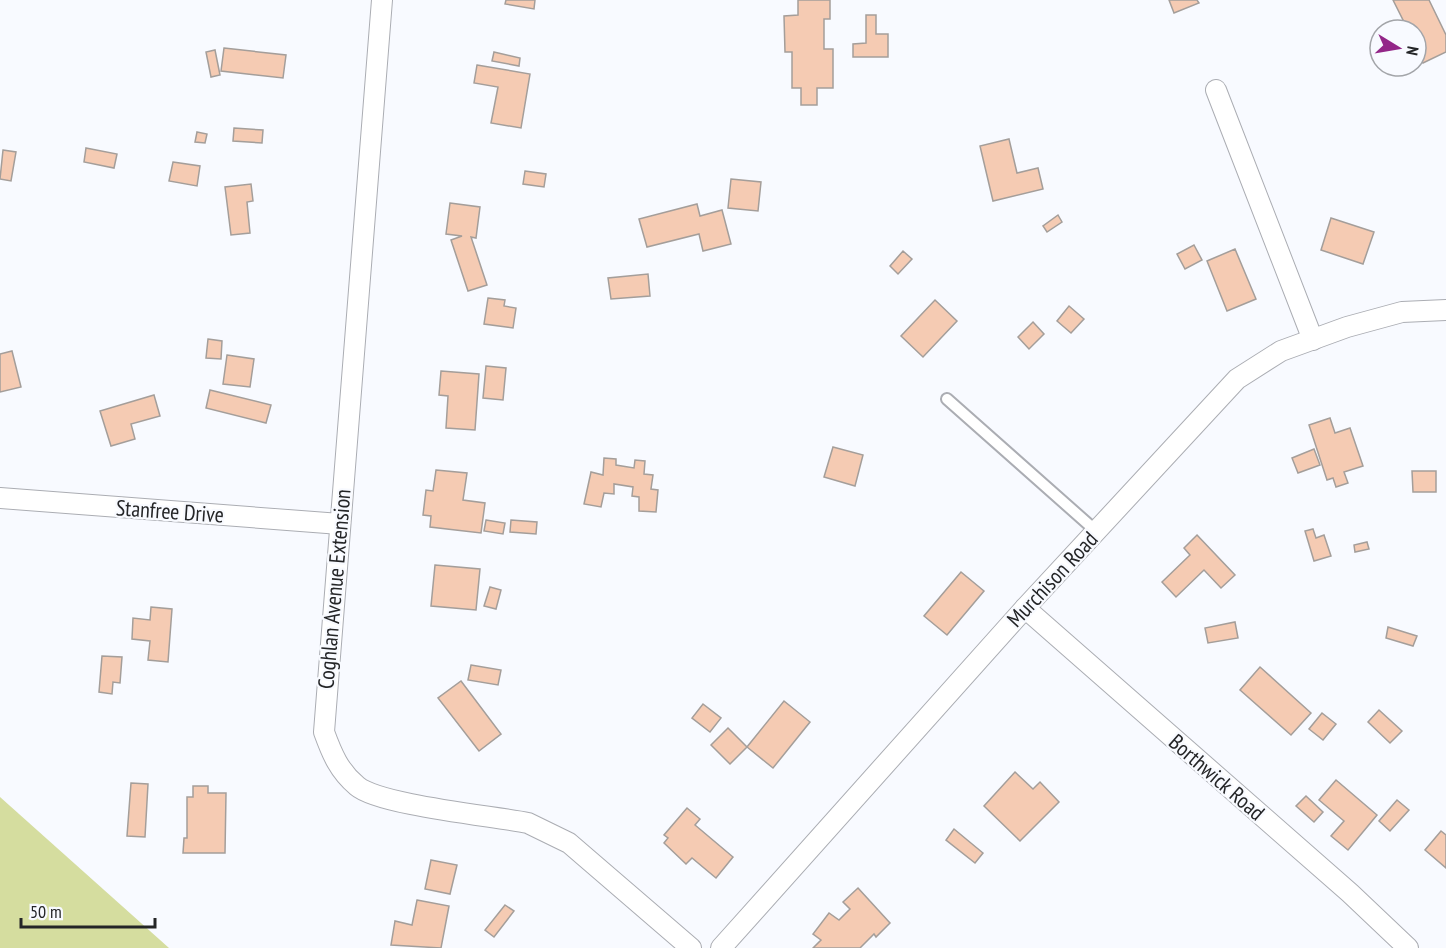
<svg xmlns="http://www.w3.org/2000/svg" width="1446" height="948" viewBox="0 0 1446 948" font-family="'PT Sans Narrow',sans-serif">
<rect width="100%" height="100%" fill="#f8faff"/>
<!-- green -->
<path fill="#d5dd9f" d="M0,797L169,948H0Z"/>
<!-- building -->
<g fill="#f5cbb3" stroke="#a49e9a" stroke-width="1.5">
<path d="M506,0H535L534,9L505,4Z"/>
<path d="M798,0H830V19H824V49H833V88H817V105H801V88H792V52H785L784,16L798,15Z"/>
<path d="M1169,0H1197L1199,3L1174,13Z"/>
<path d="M1393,0H1429L1446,35V52L1423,63L1416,52V30H1398L1406,26Z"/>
<path d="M866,15H876V34H888V57H853V44L866,43Z"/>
<path d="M224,48L286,55L283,78L221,71Z"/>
<path d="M215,50L220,75L211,77L206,52Z"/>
<path d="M494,52L520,58L519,66L492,61Z"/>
<path d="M477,65L530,74L521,128L491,123L498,87L474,83Z"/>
<path d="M234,128L263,130L262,143L233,141Z"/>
<path d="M197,132L207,134L205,143L195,142Z"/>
<path d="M1009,139L1017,173L1038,168L1043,189L993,201L980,146Z"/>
<path d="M86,148L117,154L114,168L84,162Z"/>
<path d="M3,150L16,152L11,181L0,179Z"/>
<path d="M173,162L200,166L197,186L169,181Z"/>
<path d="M525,171L546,174L544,187L523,184Z"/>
<path d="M731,179L761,182L758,211L728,208Z"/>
<path d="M251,184L253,201L247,202L250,233L231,235L225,187Z"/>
<path d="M450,203L480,207L476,238L471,237L487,285L468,291L451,240L462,236L446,234Z"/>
<path d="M697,204L700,216L722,210L731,244L703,251L699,234L647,247L639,219Z"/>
<path d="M1058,215L1062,222L1047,232L1043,226Z"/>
<path d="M1331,218L1374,232L1363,264L1321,250Z"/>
<path d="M1194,245L1202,260L1185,269L1177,254Z"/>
<path d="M1235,249L1256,299L1227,311L1207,261Z"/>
<path d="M903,251L912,259L898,274L890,266Z"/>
<path d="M648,274L650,296L611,299L608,278Z"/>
<path d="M488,298L505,300L504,306L516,308L513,328L484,324Z"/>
<path d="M935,300L957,321L923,357L901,336Z"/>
<path d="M1069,306L1084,319L1071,333L1057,321Z"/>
<path d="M1033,322L1044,334L1029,349L1018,337Z"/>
<path d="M208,339L222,341L221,359L206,358Z"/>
<path d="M12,351L21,387L0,392V354Z"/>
<path d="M227,355L254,359L250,387L223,384Z"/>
<path d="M486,366L506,368L503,400L483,398Z"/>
<path d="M441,371L479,374L475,430L446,428L448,396L439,395Z"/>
<path d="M210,390L271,405L266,423L206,408Z"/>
<path d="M154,395L160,416L131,424L135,439L111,446L100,411Z"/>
<path d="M1330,418L1335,433L1350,428L1363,466L1344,472L1348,483L1336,487L1333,478L1327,480L1309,425Z"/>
<path d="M833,447L863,455L855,486L824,477Z"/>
<path d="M1314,449L1320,465L1298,473L1292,458Z"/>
<path d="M604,458L616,459V465L634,468L635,460L645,461L644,474L653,475L651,489L658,490L656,512L639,511V497L632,496L633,487L614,484V494L604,493L601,507L584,504L591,472L603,475Z"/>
<path d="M436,470L467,473L463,500L485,503L481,533L430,527L431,516L423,515L426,490L433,491Z"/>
<path d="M1412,471H1436V492H1413Z"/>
<path d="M486,520L505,523L503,534L484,531Z"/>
<path d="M511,520L537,522L536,534L510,532Z"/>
<path d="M1313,529L1316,538L1324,535L1331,556L1314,561L1305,531Z"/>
<path d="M1197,535L1235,575L1221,588L1204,570L1176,597L1162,582L1190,555L1184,548Z"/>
<path d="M1367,542L1369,549L1355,552L1354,545Z"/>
<path d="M435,565L480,569L476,610L431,606Z"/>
<path d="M961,572L984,591L947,635L924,616Z"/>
<path d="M490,587L501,590L496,609L484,606Z"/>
<path d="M151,607L172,609L168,662L148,660L150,641L132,639L133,618L150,620Z"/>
<path d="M1235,622L1238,638L1208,643L1205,628Z"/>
<path d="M1388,627L1417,636L1413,646L1386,638Z"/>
<path d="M102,656L122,657L120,683L113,682L112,694L99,692Z"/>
<path d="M471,665L501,670L498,685L468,680Z"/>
<path d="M1260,667L1311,713L1291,735L1240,690Z"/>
<path d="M461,681L501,734L479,751L438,698Z"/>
<path d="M784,701L810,722L773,768L747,747Z"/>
<path d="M703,704L721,718L710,732L692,718Z"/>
<path d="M1379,710L1402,731L1390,743L1368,722Z"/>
<path d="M1322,713L1336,724L1323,740L1309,729Z"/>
<path d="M728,728L747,747L730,764L711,745Z"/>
<path d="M1015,772L1033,789L1040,782L1059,802L1020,841L984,806Z"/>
<path d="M1336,780L1377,815L1348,850L1331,836L1344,821L1319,800Z"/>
<path d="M131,783L148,784L145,837L127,836Z"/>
<path d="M193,786H208V793H226L225,853H183L184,838H187V797H193Z"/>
<path d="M1306,796L1323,812L1314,822L1296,806Z"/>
<path d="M1397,800L1409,810L1390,831L1379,821Z"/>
<path d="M687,808L700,819L695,825L733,857L716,878L692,858L686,864L664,843L668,838L664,835Z"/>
<path d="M954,829L983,853L975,863L946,840Z"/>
<path d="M1441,831L1446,835V868L1425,850Z"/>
<path d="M431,860L457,865L450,894L425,889Z"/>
<path d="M858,888L890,923L876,937L874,934L860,948H813L821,940L813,934L829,913L839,920L850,909L843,902Z"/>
<path d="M417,900L449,906L441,948L391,945L395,921L412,925Z"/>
<path d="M505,905L514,911L494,937L485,930Z"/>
</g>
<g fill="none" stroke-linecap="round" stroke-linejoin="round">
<!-- service casing -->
<g stroke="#abadb3" stroke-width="14">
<path id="service" d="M947,399L1096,531"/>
</g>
<!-- minor casing -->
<g stroke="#abadb3" stroke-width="22">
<g id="minor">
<path d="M382,0L324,732C332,754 339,771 357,786C379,805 493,816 528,823L569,843L691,948"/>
<path d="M1216,90L1313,340"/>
<path d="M0,498L340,524"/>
<path d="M1025,608L1350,893L1408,948"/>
<path d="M721,948L1025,608L1237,379L1281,351L1347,327L1402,312L1446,310"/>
</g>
</g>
<!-- service -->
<use href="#service" stroke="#fff" stroke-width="10"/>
<!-- minor -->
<use href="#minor" stroke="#fff" stroke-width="20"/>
</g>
<g text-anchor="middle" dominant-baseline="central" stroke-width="4.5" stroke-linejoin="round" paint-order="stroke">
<!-- street labels -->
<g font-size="22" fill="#242527" stroke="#f8faff">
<text transform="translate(170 511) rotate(4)">Stanfree Drive</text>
<text transform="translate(1052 579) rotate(-47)">Murchison Road</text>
<text transform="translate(334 589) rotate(-85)">Coghlan Avenue Extension</text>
<text transform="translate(1217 777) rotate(41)">Borthwick Road</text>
</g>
</g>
<!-- north arrow -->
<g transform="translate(1398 48) rotate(101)"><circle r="28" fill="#f8faff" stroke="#a3a5a9" stroke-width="1.5"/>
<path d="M0-4.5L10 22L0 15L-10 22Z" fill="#932688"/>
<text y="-9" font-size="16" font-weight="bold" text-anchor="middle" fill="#242527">N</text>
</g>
<!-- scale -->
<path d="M21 918v9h134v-9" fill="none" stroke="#242527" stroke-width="3"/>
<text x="30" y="918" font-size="18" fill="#242527" stroke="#f8faff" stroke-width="4.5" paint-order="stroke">50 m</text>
</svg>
